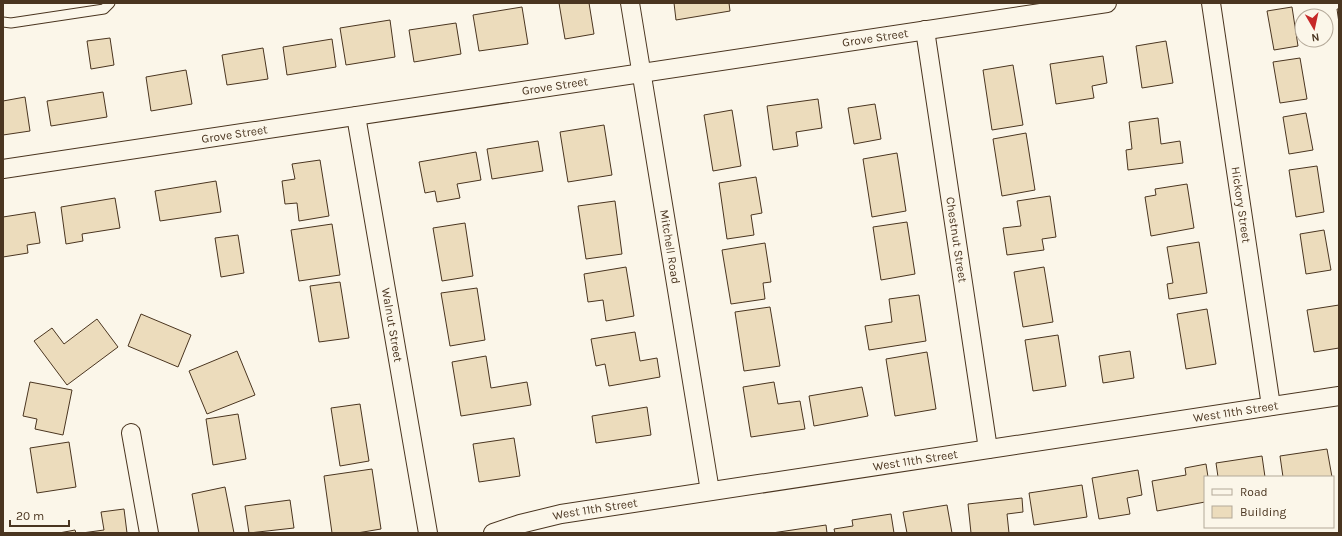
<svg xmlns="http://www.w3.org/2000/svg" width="1342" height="536" viewBox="0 0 1342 536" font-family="Karla,sans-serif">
<rect width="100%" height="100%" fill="#fbf6e9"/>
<!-- building -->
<g fill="#ecdcbc" stroke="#4a3520">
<path d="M559,3H589L594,34L565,39Z"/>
<path d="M674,3H729L730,11L676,20Z"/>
<path d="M522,7L528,44L479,51L473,15Z"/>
<path d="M1292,7L1298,46L1274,50L1267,11Z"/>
<path d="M1337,9H1339V23Z"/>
<path d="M390,20L395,57L346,65L340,28Z"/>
<path d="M456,23L461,54L414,62L409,30Z"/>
<path d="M110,38L114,65L91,69L87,41Z"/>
<path d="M332,39L336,67L287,75L283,47Z"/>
<path d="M1166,41L1173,83L1142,88L1136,46Z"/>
<path d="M263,48L268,79L227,85L222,55Z"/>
<path d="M1103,56L1107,83L1092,86L1094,98L1056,104L1050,64Z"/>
<path d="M1300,58L1307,99L1280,103L1273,62Z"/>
<path d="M1013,65L1023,125L992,130L983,70Z"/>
<path d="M186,70L192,104L151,111L146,77Z"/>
<path d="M103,92L107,117L51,126L47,101Z"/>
<path d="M25,97L30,131L3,135V101Z"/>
<path d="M818,99L822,128L796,132L798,146L773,150L767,106Z"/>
<path d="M875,104L881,139L854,144L848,108Z"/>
<path d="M732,110L741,166L713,171L704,115Z"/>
<path d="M1306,113L1313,150L1289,154L1283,117Z"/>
<path d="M1158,118L1161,144L1180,141L1183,163L1128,170L1126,150L1132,149L1129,122Z"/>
<path d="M604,125L612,175L568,182L560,132Z"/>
<path d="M1026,133L1035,190L1002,196L993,139Z"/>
<path d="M538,141L543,171L492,179L487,149Z"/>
<path d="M476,152L481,180L457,184L460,198L437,202L435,191L425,193L419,162Z"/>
<path d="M897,153L906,211L872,217L863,159Z"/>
<path d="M320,160L329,216L299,221L297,203L285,204L282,181L295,179L292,164Z"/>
<path d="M1317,166L1324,212L1296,217L1289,170Z"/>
<path d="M756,177L762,213L751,215L754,235L727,239L719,183Z"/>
<path d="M216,181L221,212L160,221L155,191Z"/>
<path d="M1187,184L1194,228L1151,236L1145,197L1156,195L1155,189Z"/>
<path d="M1050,196L1056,237L1042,239L1044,250L1007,255L1003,228L1021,226L1017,201Z"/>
<path d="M115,198L120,228L82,234L83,241L66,244L61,207Z"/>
<path d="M615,201L622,254L586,259L578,206Z"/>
<path d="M35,212L40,243L27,245L28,253L3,257V217Z"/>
<path d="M907,222L915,274L881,280L873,227Z"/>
<path d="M465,223L473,276L442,281L433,228Z"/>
<path d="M332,224L340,275L299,281L291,230Z"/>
<path d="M1324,230L1331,270L1306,274L1300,234Z"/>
<path d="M238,235L244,273L221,277L215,238Z"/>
<path d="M1199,242L1207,293L1169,299L1167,284L1173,283L1167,247Z"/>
<path d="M765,243L771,282L763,283L765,299L731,304L722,250Z"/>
<path d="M626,267L634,316L606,321L603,300L588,302L584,274Z"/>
<path d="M1044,267L1053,322L1023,327L1014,272Z"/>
<path d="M340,282L349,338L319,342L310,286Z"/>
<path d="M477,288L485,340L450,346L441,293Z"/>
<path d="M919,295L926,341L869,350L865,326L892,322L889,299Z"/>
<path d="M1339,305V348L1314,352L1307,310Z"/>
<path d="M770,307L780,366L744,371L735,312Z"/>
<path d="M1207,309L1216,364L1186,369L1177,314Z"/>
<path d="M141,314L191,335L178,367L128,346Z"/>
<path d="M97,319L118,347L67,385L34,341L52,328L64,344Z"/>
<path d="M635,332L640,361L657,358L660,377L609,386L605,364L596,366L591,339Z"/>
<path d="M1058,335L1066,386L1033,391L1025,340Z"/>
<path d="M237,351L255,395L207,414L189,371Z"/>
<path d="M1130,351L1134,378L1103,383L1099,356Z"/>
<path d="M927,352L936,409L895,416L886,359Z"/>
<path d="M486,356L491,388L527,382L531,405L461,416L452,362Z"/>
<path d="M30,382L72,390L63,435L35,429L37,419L23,416Z"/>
<path d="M774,382L778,404L800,401L805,429L751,437L743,387Z"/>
<path d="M862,387L868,416L814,426L809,396Z"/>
<path d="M360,404L369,461L340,466L331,408Z"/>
<path d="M647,407L651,435L596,443L592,416Z"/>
<path d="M238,414L246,459L213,465L206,419Z"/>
<path d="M514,438L520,476L479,482L473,444Z"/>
<path d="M69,442L76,487L37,493L30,448Z"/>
<path d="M1327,449L1332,477H1283L1280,456Z"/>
<path d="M1262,456L1265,477H1218L1216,463Z"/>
<path d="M1206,464L1208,477H1205V502L1157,511L1152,481L1186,475L1185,468Z"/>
<path d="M372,469L381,529L357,533H332L324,476Z"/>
<path d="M1138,470L1142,495L1127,498L1130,514L1099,519L1092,478Z"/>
<path d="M1082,485L1087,517L1034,525L1029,493Z"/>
<path d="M225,487L234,533H199L192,494Z"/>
<path d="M1022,498L1023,512L1007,514L1009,533H971L968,504Z"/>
<path d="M290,500L294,528L249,533L245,506Z"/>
<path d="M947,505L952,533H907L903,512Z"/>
<path d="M124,509L127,533H82L104,530L101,512Z"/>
<path d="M891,514L894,533H835L834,529L853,526L852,520Z"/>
<path d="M826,525L827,533H772Z"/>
<path d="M75,530L76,533H59Z"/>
</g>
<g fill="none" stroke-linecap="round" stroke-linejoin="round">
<!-- service casing -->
<g stroke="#4a3520" stroke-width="11">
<path id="service" d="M3,22L11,23L104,9L110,3"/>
</g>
<!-- minor casing -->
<g stroke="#4a3520" stroke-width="20">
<g id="minor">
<path id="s1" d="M630,3L710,491"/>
<path id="s2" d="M1211,3L1271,406"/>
<path id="s3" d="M925,30L988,449"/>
<path id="s4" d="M356,116L428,533"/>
<path id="s5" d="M3,169L1107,3"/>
<path d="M131,433L149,533"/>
<path id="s6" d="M493,533L520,524L561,514L1339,396"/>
</g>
</g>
<!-- service -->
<use href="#service" stroke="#fbf6e9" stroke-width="9"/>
<!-- minor -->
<use href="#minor" stroke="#fbf6e9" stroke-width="18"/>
</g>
<g text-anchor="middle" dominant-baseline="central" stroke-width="3" stroke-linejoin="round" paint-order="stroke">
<!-- street labels -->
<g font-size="12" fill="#4a3520" stroke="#fbf6e9">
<text stroke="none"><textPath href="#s5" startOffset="882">Grove Street</textPath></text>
<text stroke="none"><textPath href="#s5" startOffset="558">Grove Street</textPath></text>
<text stroke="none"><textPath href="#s5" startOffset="234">Grove Street</textPath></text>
<text stroke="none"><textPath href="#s2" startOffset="204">Hickory Street</textPath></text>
<text stroke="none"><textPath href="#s3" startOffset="212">Chestnut Street</textPath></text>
<text stroke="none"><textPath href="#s1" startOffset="247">Mitchell Road</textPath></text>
<text stroke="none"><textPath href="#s4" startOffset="212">Walnut Street</textPath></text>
<text stroke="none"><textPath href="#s6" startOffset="753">West 11th Street</textPath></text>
<text stroke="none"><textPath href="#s6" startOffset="429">West 11th Street</textPath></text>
<text stroke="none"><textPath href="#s6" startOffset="105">West 11th Street</textPath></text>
</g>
</g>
<!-- border -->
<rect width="1342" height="536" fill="none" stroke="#4a3520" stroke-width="8"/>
<!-- legend -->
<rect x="1204" y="476" width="130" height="52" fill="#fbf6e9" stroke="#b4a999"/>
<rect x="1212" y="489" width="20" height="6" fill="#fbf6e9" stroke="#b4a999"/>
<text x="1240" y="496" font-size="12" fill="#4a3520">Road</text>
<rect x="1212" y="506" width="20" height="12" fill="#ecdcbc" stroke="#b4a999"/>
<text x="1240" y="516" font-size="12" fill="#4a3520">Building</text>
<!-- north arrow -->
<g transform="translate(1314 28) rotate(171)"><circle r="19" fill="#fbf6e9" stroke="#b4a999"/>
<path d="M0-3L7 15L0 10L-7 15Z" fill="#c62828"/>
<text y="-6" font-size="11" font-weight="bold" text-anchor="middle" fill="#4a3520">N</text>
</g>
<!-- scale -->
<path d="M10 520v6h59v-6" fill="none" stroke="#4a3520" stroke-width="2"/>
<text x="16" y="520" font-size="12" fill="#4a3520" stroke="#fbf6e9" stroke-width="3" paint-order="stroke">20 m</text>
</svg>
